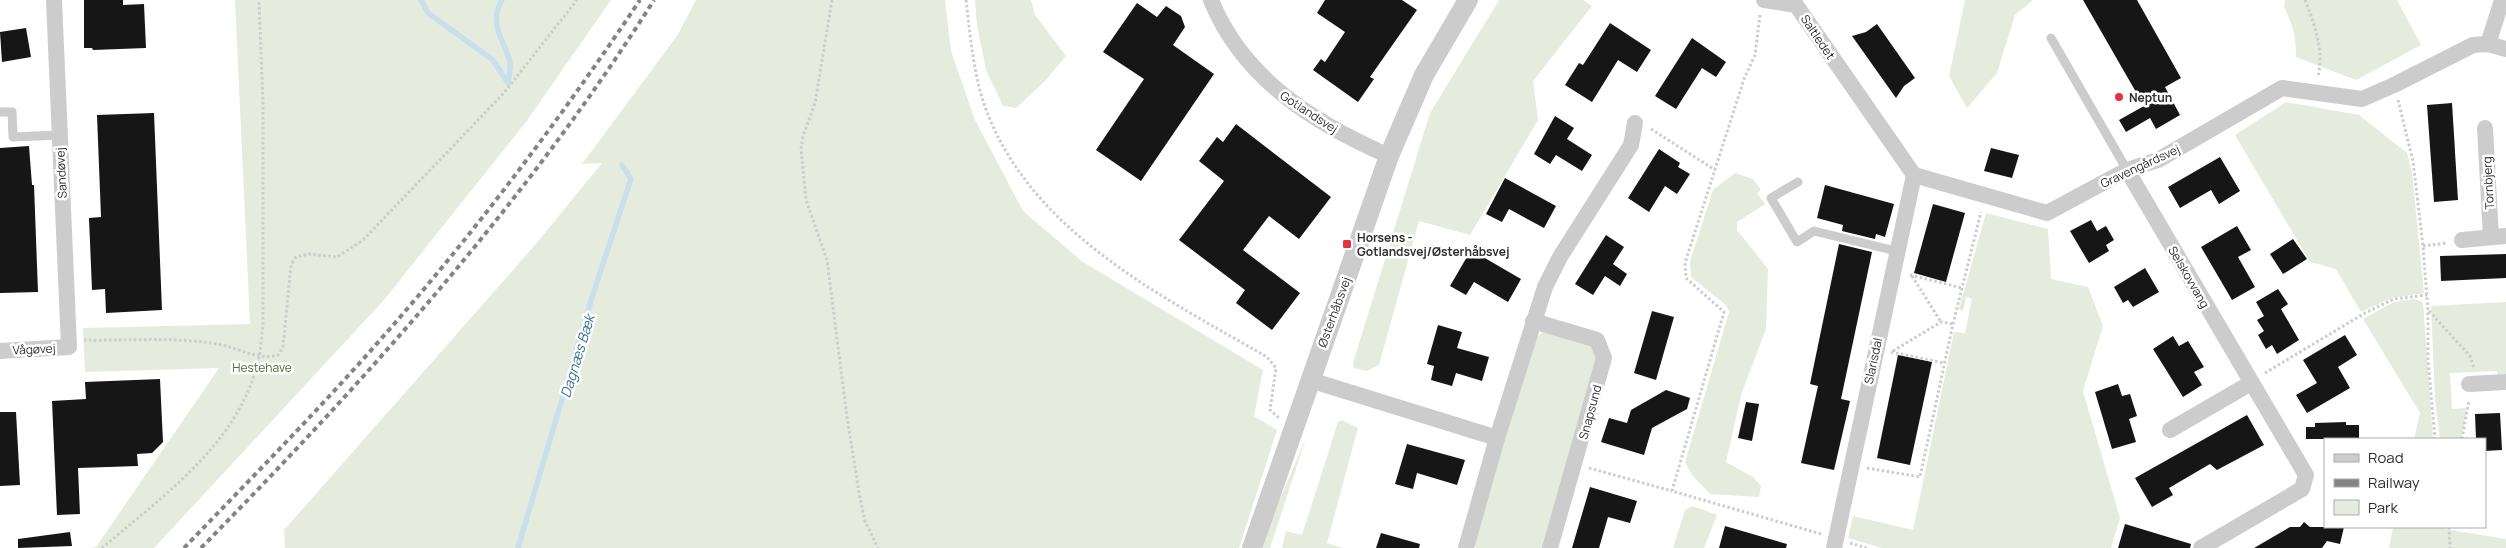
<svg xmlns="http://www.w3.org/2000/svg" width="2506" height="548" viewBox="0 0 2506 548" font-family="Manrope,sans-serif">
<rect width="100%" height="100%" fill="#fff"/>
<!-- green -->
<g fill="#e5ecdd">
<path d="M235,0H611L526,122L384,300L154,548H91L96,547L219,368L85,372L83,328L250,324Z"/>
<path d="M696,0H945L951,51L975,120L1023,211L1083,262L1263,370L1254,416L1277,430L1239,548H285L284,530L535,245L602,163L582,164L677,36Z"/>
<path d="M975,0H1031L1035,15L1066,56L1045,81L1016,108L1003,106L986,70L977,25Z"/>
<path d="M1499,0H1583L1592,6L1533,81L1538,120L1470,235L1419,221L1379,365L1367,371L1354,368L1353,363L1430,113Z"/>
<path d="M1965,0H2033L2015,15L1997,73L1967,108L1949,76Z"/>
<path d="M2285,0H2397L2421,45L2356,80L2296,57C2296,38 2293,24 2284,7Z"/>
<path d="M2286,102L2359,115L2407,153L2412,172L2424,293L2392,298L2361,312L2336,269L2310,262L2235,135Z"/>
<path d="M1735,173L1753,179L1761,190L1757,193L1765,204L1737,222V230L1768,269L1766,329L1741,395L1726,462L1753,477L1761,486L1759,497L1710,494L1692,475L1685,462L1729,312L1726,305L1691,277L1690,261L1713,190Z"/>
<path d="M1986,213L2048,229L2051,279L2088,287L2103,326L2083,391L2120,518L2111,548H1882L1848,538L1853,516L1913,530L1954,332L1965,333L1972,299L1966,297L1963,311L1959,309Z"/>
<path d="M2414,299L2423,302L2433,439H2414L2420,413L2363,319L2394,302Z"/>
<path d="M2506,302V376H2498L2497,371L2450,373L2452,409L2467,408L2461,439H2440L2435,399L2431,306Z"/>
<path d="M1543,332L1595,348L1599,355L1542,548H1476L1473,542L1534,339Z"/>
<path d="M1342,420L1358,428L1327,543L1343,548H1282L1286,531L1302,535L1338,422Z"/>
<path d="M1306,438L1270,548H1263L1271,520Z"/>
<path d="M1693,506L1717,515L1704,548H1673L1685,510Z"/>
<path d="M2393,527H2444L2445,529L2506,539V548H2389Z"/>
</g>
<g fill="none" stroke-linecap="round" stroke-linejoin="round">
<!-- stream -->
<g stroke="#c9dfec" stroke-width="5.5">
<path d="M421,0L428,13L493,60L508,83"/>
<path d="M502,0C487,26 506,41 510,63C511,69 509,77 508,83"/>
<path d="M518,548L593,294L631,179L622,165"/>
</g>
</g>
<!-- building -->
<g fill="#161616">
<path d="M84,0H123V5L144,4L146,48L93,50L92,48H84Z"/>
<path d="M1325,0H1402L1417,10L1370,77L1374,79L1358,102L1313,70L1321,59L1325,62L1345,32L1317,13Z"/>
<path d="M2083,0H2137L2181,78L2165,87L2180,115L2156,129L2150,118L2126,132L2119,120L2144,106Z"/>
<path d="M1137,3L1157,17L1166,6L1181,16L1185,27L1173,45L1214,74L1141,181L1096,150L1144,79L1103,52Z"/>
<path d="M1610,23L1651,50L1637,72L1618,60L1592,102L1565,85L1579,63L1583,65Z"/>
<path d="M1877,24L1915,78L1904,86L1896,98L1852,36L1866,32Z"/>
<path d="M26,28L31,57L2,62L0,32Z"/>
<path d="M1692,38L1726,62L1716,77L1702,68L1676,109L1655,96Z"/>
<path d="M2452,103L2458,200L2434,202L2427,105Z"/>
<path d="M154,113L162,310L106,313L105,289L92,290L89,218L101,217L97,115Z"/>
<path d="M1555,116L1574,128L1567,139L1592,155L1582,171L1556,155L1550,164L1534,154Z"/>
<path d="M1236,124L1331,197L1299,239L1269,216L1243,250L1300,293L1272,330L1236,303L1245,290L1179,240L1224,181L1199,161L1217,137L1223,142Z"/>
<path d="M29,146L32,185H34L38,292L0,293V148Z"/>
<path d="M1991,148L2019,155L2012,178L1984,171Z"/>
<path d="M1659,149L1680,163L1678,167L1690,174L1677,194L1665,186L1649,212L1628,198Z"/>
<path d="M2220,157L2240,191L2219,204L2211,190L2180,208L2168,187Z"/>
<path d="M1505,178L1556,206L1544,228L1509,209L1502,222L1486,214Z"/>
<path d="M1825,185L1894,204L1885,237L1876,234L1875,239L1842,231L1843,225L1817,218Z"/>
<path d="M1933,204L1965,213L1946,282L1914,273Z"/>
<path d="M2091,220L2097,231L2106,226L2114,240L2106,245L2109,251L2089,263L2070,231Z"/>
<path d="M2237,226L2251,250L2238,257L2255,287L2232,300L2201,247Z"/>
<path d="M1606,235L1624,247L1613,264L1627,274L1620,286L1605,276L1593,295L1575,284Z"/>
<path d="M2293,239L2307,259L2283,274L2270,254Z"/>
<path d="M1839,244L1872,252L1841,399L1850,401L1834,470L1801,463L1818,386L1810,384Z"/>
<path d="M1471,250L1521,279L1508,302L1474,282L1466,295L1450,286Z"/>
<path d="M2506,254V278L2441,281L2440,256Z"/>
<path d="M2145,268L2159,292L2133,307L2128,300L2123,303L2114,287Z"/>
<path d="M2278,289L2288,304L2281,309L2299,340L2277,354L2272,345L2266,349L2258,335L2264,331L2257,320L2264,316L2256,302Z"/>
<path d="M1652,311L1674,317L1656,380L1634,373Z"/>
<path d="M1438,325L1462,332L1457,348L1489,357L1482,381L1456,373L1452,386L1431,380L1434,366L1427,364Z"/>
<path d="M2345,335L2357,355L2338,367L2350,388L2307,413L2296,395L2317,383L2303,360Z"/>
<path d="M2173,336L2179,346L2188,341L2204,367L2194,372L2202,385L2183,397L2153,349Z"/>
<path d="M1898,355L1932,362L1910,465L1877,458Z"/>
<path d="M160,379L163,442L152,453L137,454L138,466L78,468L80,514L57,515L52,401L86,399L85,382Z"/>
<path d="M2118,384L2122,396L2130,394L2137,416L2129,419L2136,442L2112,449L2095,392Z"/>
<path d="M1666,390L1690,398L1687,409L1652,428L1644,455L1601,442L1609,418L1627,423L1631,410Z"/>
<path d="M1746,402L1759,404L1752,441L1738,438Z"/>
<path d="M0,412H16L20,485L0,486Z"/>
<path d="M2500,413L2502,450L2485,451V439H2476L2475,414Z"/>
<path d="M2247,415L2264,445L2217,470L2210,464L2169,488L2173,495L2152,507L2135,478Z"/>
<path d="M2346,422V425H2359V439H2306V427H2315V423Z"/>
<path d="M1407,444L1465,460L1457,485L1417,473L1413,489L1395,484Z"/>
<path d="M1590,487L1637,501L1630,523L1608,517L1599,548H1572Z"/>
<path d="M2304,522L2310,527H2344L2340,544L2327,541L2322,548H2254L2290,527H2300Z"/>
<path d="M2125,524L2191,544L2190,548H2118Z"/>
<path d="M1725,526L1787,544L1786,548H1719Z"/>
<path d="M70,532L72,546L18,548V539Z"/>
<path d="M1381,533L1420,544L1419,548H1376Z"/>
</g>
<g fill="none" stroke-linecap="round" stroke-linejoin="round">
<!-- path -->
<g stroke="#ccc" stroke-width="3" stroke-dasharray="2.5 2.5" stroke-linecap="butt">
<path d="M832,0L815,103L803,136L801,149L806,200L827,260L847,417L860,499L865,521L878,548"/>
<path d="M966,0C971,41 974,84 991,122C1041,237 1165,298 1267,357L1276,368L1270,410L1279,418"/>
<path d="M2305,0C2315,25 2324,50 2318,77"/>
<path d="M1760,15L1755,55L1744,79L1685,263L1686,278L1724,312L1672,491L1821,534"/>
<path d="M2398,100L2413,161L2423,246L2428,311V359L2435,439"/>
<path d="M1651,129L1715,170"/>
<path d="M2423,246L2447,243"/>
<path d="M1910,275L1962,288"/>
<path d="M1912,276L1941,322"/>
<path d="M2429,311L2470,356L2474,368"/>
<path d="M84,340C126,341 187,336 226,346C244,351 261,360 278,355L283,347L291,265L296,257L309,254L337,257L363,240L503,94L577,0"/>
<path d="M1893,351L1941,322L1953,324"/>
<path d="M1891,352L1944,363"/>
<path d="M2265,373L2365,313L2394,299L2427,295"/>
<path d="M2462,439L2469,400"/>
<path d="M1589,468L1672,491"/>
<path d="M1867,468L1920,477L1953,324L1981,212"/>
<path d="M2449,527L2450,548"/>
<path d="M1850,543L1867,548"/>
<path d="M102,548C164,495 241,442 259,357C261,346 262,334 263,323V103L259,0"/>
</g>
<!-- service -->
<g stroke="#ccc" stroke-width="9">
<path d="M2051,38L2127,170"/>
<path d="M0,112H12L13,137L60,135"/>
<path d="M1798,182L1771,198L1797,242L1814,231L1896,251"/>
</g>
<!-- minor -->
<g stroke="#ccc" stroke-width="16">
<path d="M1211,0C1243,79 1314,123 1389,156"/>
<path d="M1764,0L1796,5L1914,175L2047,213L2127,170L2158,160L2282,88L2362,99L2394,85L2473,45L2488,44L2506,49"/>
<path d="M2488,44L2502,0"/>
<path d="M2485,128L2491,237"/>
<path d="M2127,170L2306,475L2302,489L2201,548"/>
<path d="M2462,240L2506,236"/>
<path d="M1533,321L1597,340L1604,358L1550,548"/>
<path d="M0,351L69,347L54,0"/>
<path d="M1310,380L1497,438"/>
<path d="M2469,384L2506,382"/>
<path d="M2170,430L2251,383"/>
<path d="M1466,548L1497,438L1545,287L1560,257L1631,145L1635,123"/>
<path d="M1834,548L1914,175"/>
</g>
<!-- tertiary -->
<path stroke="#ccc" stroke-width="20" d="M1252,548L1389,156L1424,75L1468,0"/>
<!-- rail -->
<g stroke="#848484" stroke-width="4" stroke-dasharray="5 4" stroke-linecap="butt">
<path d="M184,548C238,492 293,436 346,378C454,260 551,133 640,0"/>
<path d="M201,548C367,379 527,201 654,0"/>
</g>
</g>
<!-- markers -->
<g fill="#e6313f" stroke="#fff" stroke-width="2">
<circle cx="2119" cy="97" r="5"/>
<rect x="1342" y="239" width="10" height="10" rx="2.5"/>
</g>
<g text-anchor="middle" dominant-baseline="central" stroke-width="5" stroke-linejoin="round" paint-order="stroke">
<!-- street labels -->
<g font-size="12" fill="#2f2f2f" stroke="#fff">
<text transform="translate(1818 37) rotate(56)">Saltledet</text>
<text transform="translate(1309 112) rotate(33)">Gotlandsvej</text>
<text transform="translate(2140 166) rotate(-25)">Gravengårdsvej</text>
<text transform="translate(61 173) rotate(-93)">Sandøvej</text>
<text transform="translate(2488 183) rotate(-93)">Tornbjerg</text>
<text transform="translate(2189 277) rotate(60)">Selskovvang</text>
<text transform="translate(1334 312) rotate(-70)">Østerhåbsvej</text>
<text transform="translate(34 349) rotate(-3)">Vågøvej</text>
<text transform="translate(1873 361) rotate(-78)">Slarisdal</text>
<text transform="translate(1590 412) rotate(-75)">Snapsund</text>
</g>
<!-- poi labels -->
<g font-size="12" font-weight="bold" fill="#2f2f2f" stroke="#fff" text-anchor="start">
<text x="2129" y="97">Neptun</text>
<text x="1357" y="237">Horsens -<tspan x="1357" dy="14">Gotlandsvej/Østerhåbsvej</tspan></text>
</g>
<!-- park labels -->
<g font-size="12" fill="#526c3c" stroke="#fff">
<text x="262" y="367">Hestehave</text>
</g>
<!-- water labels -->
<g font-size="14" font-style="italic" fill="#3c7192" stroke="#fff">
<text transform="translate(577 356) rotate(-73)">Dagnæs Bæk</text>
</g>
</g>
<!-- legend -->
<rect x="2324" y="438" width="162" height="90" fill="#ffffff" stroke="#acacac"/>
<rect x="2334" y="454" width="25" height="8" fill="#cccccc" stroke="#acacac"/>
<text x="2368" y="463" font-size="15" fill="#2f2f2f">Road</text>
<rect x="2334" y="479" width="25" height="8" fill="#848484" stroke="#acacac"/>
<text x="2368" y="488" font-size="15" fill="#2f2f2f">Railway</text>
<rect x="2334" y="500" width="25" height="15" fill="#e5ecdd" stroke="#acacac"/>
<text x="2368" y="513" font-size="15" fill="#2f2f2f">Park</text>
</svg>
